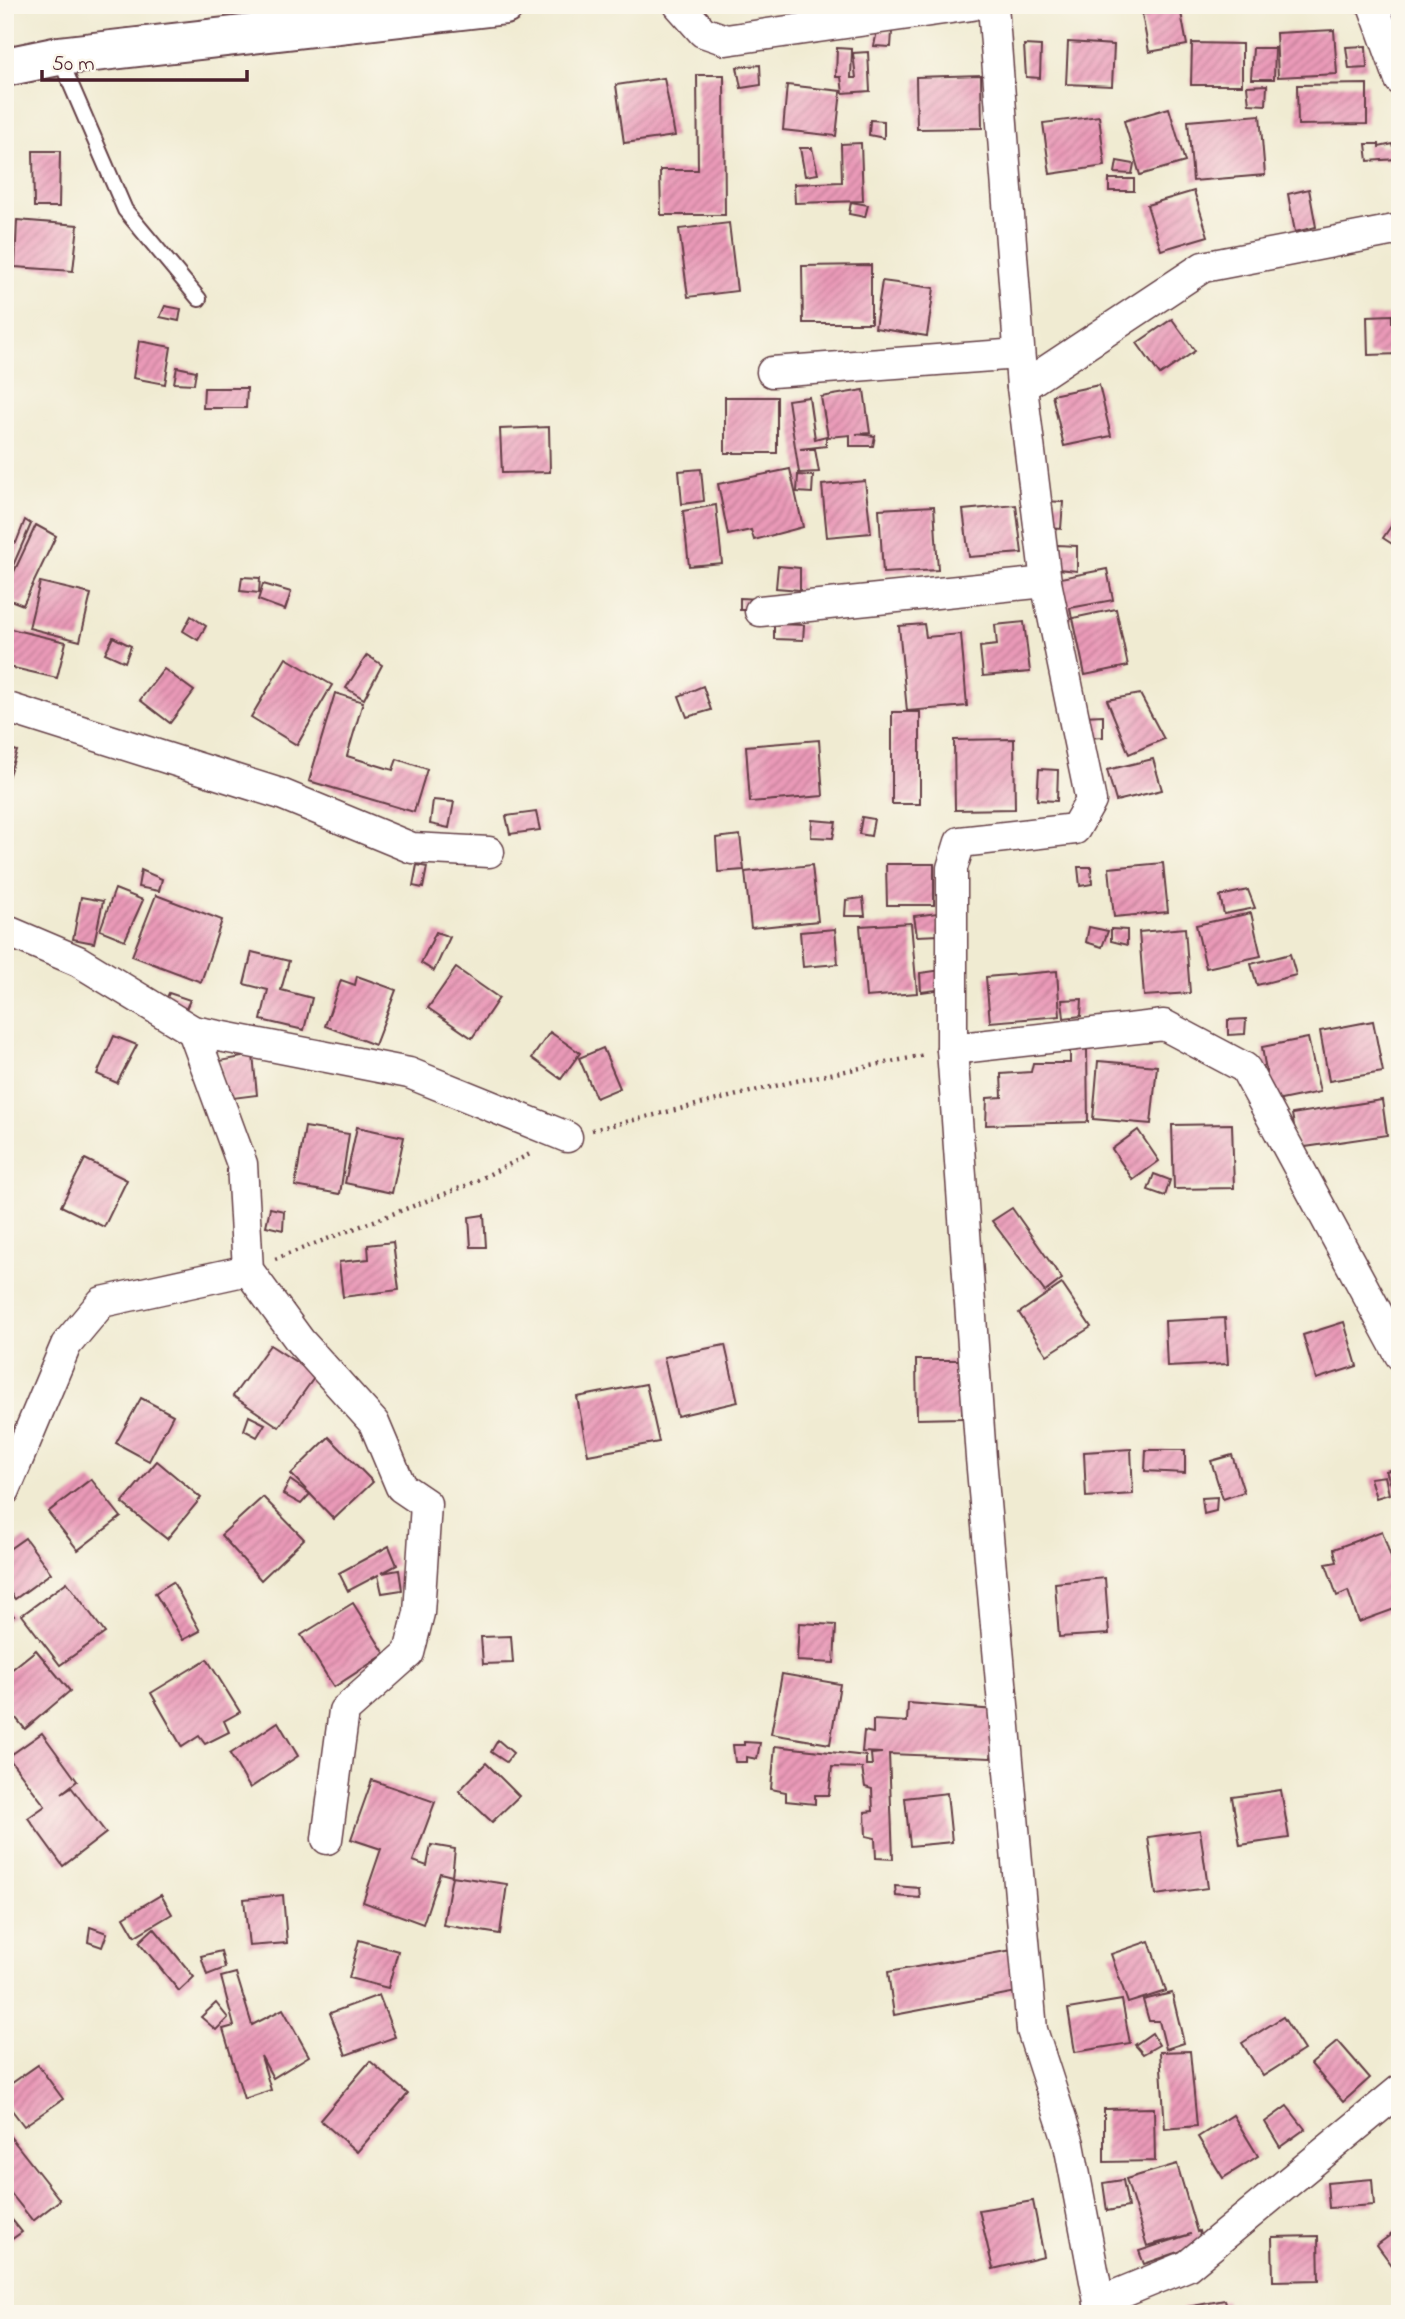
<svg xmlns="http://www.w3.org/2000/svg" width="1405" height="2319" viewBox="0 0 1405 2319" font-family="'Indie Flower',sans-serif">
<defs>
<pattern id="building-hatch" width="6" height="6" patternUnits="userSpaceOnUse" patternTransform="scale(1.75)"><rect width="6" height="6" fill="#ea9ab8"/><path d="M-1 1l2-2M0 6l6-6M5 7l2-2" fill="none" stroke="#c07d96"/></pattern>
</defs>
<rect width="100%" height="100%" fill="#fbf7ec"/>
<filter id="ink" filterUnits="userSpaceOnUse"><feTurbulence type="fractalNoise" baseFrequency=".0143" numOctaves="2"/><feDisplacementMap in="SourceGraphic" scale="14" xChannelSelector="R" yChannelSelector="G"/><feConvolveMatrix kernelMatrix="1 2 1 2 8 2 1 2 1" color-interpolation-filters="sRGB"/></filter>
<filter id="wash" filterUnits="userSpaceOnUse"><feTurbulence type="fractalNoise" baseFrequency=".00686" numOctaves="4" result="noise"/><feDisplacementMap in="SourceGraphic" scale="28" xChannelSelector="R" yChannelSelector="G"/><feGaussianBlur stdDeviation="1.57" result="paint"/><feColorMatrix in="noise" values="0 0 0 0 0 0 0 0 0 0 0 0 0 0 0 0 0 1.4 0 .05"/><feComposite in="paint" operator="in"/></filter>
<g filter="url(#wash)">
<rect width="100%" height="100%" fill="#f0ebd2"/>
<g id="blocks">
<!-- building -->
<g fill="url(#building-hatch)">
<path d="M1341,5H1357L1358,12L1341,11Z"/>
<path d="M1180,7L1187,45L1149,52L1142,14Z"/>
<path d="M1334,30L1337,74L1278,77L1276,33Z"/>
<path d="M877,31L892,32L891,47L874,46Z"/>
<path d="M1068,42L1114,45L1112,86L1066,84Z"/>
<path d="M1192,43L1242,44V85H1191Z"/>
<path d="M1024,45L1041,46L1040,78L1026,77Z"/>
<path d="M1366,46L1367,68L1349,69L1346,47Z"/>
<path d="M837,48L852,49L851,78H856L853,53L868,52L870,91L843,93L841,77H836Z"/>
<path d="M1253,48H1275L1274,79H1251Z"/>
<path d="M760,65L761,85L741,88L737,67Z"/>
<path d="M697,75H724L725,215H661L660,170H698Z"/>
<path d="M981,75L982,128L917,129L916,77Z"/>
<path d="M664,78L675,136L624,143L616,85Z"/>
<path d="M1367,84V124L1298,125L1297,85Z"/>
<path d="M787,85L841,91L836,136L783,130Z"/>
<path d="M1267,85L1266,105L1249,104L1247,86Z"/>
<path d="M1169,108L1185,162L1140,175L1124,121Z"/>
<path d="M1260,115L1265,175L1193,181L1188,121Z"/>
<path d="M1099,116L1105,166L1050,174L1043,123Z"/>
<path d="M870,120L884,121V138L869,135Z"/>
<path d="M861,143L863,201L795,203L794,184L842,182L841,144Z"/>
<path d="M1366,144H1379V147L1393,144L1396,159L1368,161Z"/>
<path d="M800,148H812L818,174L805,176Z"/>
<path d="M33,151H60L59,207H34Z"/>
<path d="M1117,161L1134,164L1132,174L1115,173Z"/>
<rect x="1109" y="179" width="25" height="12"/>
<path d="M1309,189L1316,227L1295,232L1288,194Z"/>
<path d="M1194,191L1208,236L1161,250L1147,205Z"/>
<path d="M851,202L868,205L865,217L849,214Z"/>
<path d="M17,220L78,225L73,271L15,267Z"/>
<path d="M729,223L737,291L688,297L679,229Z"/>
<path d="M871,265V323H803L802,266Z"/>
<path d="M882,281L934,288L927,336L875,328Z"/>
<path d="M165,306L181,309L179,321L160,317Z"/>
<path d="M1392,315V322H1400V354L1368,355L1367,316Z"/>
<path d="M1172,319L1195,351L1160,375L1137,343Z"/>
<path d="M139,341L171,347L165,384L133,378Z"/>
<path d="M177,367L196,371L194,384L174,383Z"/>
<path d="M1099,385L1111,436L1064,446L1052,395Z"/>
<path d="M204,388H247L246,408H203Z"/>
<path d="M864,390L870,433L856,434L875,436L873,446H850V435L828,437L821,397Z"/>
<rect x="725" y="397" width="52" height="56"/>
<path d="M809,397L815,439L826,436V446L800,449H815L819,472L799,473L788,400Z"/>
<path d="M549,427L550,472L502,473L500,429Z"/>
<path d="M701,469L704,501L682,504L679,471Z"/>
<path d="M790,469L803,527L754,540L751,530L728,535L718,484Z"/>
<path d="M798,475L813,476L812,493L797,492Z"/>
<path d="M865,481L871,533L827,537L822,485Z"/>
<path d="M1044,501L1063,502L1061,529L1041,527Z"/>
<path d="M716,505L722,563L689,566L683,511Z"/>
<path d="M1016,505L1022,553L969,557L963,510Z"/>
<path d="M934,506L938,570L883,573L879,509Z"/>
<path d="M1400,513V549L1383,538Z"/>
<path d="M25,520L31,524L5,584V538L16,543Z"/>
<path d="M36,525L56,536L23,605L5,598V591Z"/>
<path d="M1057,545L1077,546V571L1058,569Z"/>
<path d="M778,566L800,568V590L776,588Z"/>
<path d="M1107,569L1113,600L1070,608L1072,619L1062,622L1056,579Z"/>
<path d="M242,577L260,578L259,593L240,591Z"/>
<path d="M40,582L91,594L80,641L29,628Z"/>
<path d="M263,584L291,592L285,610L258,600Z"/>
<path d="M740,598L759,599L760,610H740Z"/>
<path d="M1116,609L1128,666L1085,675L1073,618Z"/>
<path d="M191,616L206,626L198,640L183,631Z"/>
<path d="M1024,622L1030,672L983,676L980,647L997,645L995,625Z"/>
<path d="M774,624L804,625L803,640L774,639Z"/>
<path d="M924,624L926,637L961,634L967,706L907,711L899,626Z"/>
<path d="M11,629L66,642L57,678L5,666V652Z"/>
<path d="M113,637L131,646L125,662L105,653Z"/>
<path d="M367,655L382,665L364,699L346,688Z"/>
<path d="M286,658L332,685L297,745L251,717Z"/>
<path d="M164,669L194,691L170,723L140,700Z"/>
<path d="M703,686L711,710L687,717L679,696Z"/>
<path d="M335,693L363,702L347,756L393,770L397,759L427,769L414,812L309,781Z"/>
<path d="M1140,694L1164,739L1129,754L1107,700Z"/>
<rect x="892" y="712" width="28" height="92"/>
<path d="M1103,715V737L1084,738L1083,716Z"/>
<path d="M1014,739L1015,809L955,810L954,740Z"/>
<path d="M819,740L823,796L750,802L746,746Z"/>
<path d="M5,747L17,751L6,783H5Z"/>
<path d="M1153,759L1162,790L1116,801L1107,770Z"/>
<path d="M1039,769L1058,770L1057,801L1037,800Z"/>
<path d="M433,800L454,802L449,828L430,824Z"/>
<path d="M536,812L540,830L510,834L506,816Z"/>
<path d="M862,817L874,819L871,836L859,834Z"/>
<path d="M812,820L836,822L833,838L811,837Z"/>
<path d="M740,835L744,870L718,872L716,838Z"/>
<path d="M1163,863L1168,912L1114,917L1109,868Z"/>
<path d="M886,864H934V905H887Z"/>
<path d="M417,865L427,867L423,888L413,886Z"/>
<path d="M812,865L818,921L751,928L745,872Z"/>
<path d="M1078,867H1091L1092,884L1080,886Z"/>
<path d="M141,870L162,879L159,891L138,887Z"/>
<path d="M115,889L143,900L125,940L100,930Z"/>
<path d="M1248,890L1255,908L1224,914L1220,896Z"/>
<path d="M156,895L222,920L201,982L132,956Z"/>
<path d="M81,897L103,901L94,943L73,939Z"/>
<path d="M863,898L865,916H845L846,900Z"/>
<path d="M937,913L940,935L917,936L914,916Z"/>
<path d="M1251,913L1261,956L1206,968L1196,925Z"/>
<path d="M911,923L917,993L866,997L860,926Z"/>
<path d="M1089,927L1108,931L1102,947L1086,942Z"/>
<path d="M1185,928L1190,993L1144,996L1139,932Z"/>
<path d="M835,929L838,964L803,967L800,932Z"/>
<path d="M1111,929L1127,930V945L1111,941Z"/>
<path d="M436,932L450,937L434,971L421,963Z"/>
<path d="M252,952L289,961L281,990L312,998L304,1030L261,1020L268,990L244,984Z"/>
<path d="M1290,954L1296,975L1257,985L1251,964Z"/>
<path d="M456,968L499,998L472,1038L428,1008Z"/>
<path d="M943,970L944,989L921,992L920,973Z"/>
<path d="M1057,971L1060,1016L990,1022L986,977Z"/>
<path d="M357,976L396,990L375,1045L325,1026L341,980L355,985Z"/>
<path d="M169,993L190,1000L185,1011L164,1004Z"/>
<path d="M1082,999L1081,1016L1064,1018L1062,1000Z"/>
<path d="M1246,1019L1245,1034L1228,1035V1020Z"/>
<path d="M1373,1021L1383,1072L1329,1081L1320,1031Z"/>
<path d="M550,1032L580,1053L561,1079L532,1058Z"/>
<path d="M114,1036L137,1045L117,1083L97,1074Z"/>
<path d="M1308,1038L1320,1092L1271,1102L1262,1047Z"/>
<path d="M603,1048L620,1088L596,1098L579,1058Z"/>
<path d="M1087,1049L1088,1122L986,1125L987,1098L1002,1097L1001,1074L1031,1072L1033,1063H1070V1051Z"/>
<path d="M253,1055L257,1095L225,1099L220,1061Z"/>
<path d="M1098,1061L1157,1066L1151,1124L1093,1119Z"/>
<path d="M1382,1100L1387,1135L1298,1148L1292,1114Z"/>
<path d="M1232,1124L1234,1188L1174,1189L1172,1125Z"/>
<path d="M305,1127L349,1134L340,1194L295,1186Z"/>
<path d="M357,1127L404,1137L392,1193L345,1183Z"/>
<path d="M1138,1130L1159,1161L1133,1180L1112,1149Z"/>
<path d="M85,1159L127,1180L104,1227L61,1206Z"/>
<path d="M1154,1174L1170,1180L1165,1196L1148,1190Z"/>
<path d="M270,1208L284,1211L283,1230L266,1226Z"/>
<path d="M1012,1208L1062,1279L1045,1292L992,1221Z"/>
<path d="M484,1215L486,1247H471L469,1217Z"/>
<path d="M393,1242L399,1290L343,1297L339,1262L369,1259L368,1245Z"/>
<path d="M1062,1284L1091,1327L1047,1355L1019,1313Z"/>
<path d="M1225,1318L1228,1364L1167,1367L1165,1321Z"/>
<path d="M1344,1322L1357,1366L1316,1379L1303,1335Z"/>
<path d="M270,1345L316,1375L279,1427L233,1396Z"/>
<path d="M725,1345L738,1402L677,1416L664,1357Z"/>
<path d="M916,1360H963L962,1418L917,1419Z"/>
<path d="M646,1384L659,1442L588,1455L577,1397Z"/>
<path d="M141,1398L173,1415L149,1461L116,1443Z"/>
<path d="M249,1416L265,1424L257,1437L244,1430Z"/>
<path d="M329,1437L373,1482L334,1519L291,1474Z"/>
<path d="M1131,1449L1133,1494L1086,1497L1084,1452Z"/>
<path d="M1146,1450H1185V1473L1145,1471Z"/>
<path d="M1232,1455L1244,1492L1223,1499L1211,1461Z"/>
<path d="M157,1461L201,1498L167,1539L122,1503Z"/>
<path d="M1397,1468L1400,1475V1490L1394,1492L1386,1471Z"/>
<path d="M1385,1476L1389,1494L1376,1498L1370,1478Z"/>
<path d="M91,1479L121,1517L78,1550L48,1512Z"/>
<path d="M290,1480L310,1494L301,1504L283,1494Z"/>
<path d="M263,1497L304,1539L261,1580L221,1535Z"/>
<path d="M1217,1497L1216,1511L1204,1514L1202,1498Z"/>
<path d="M1382,1531L1400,1584V1607L1359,1622L1348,1591L1337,1596L1326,1564L1337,1562L1334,1549Z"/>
<path d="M25,1538L51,1573L15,1599L5,1586V1552Z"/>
<path d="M389,1546L397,1565L382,1573L399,1570L402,1590L382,1593L378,1575L348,1591L339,1573Z"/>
<path d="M1105,1578L1109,1634L1059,1637L1055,1583Z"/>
<path d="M67,1582L105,1633L60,1665L22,1615Z"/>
<path d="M173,1582L200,1631L183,1640L155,1593Z"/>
<path d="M5,1603L14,1616L5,1622Z"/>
<path d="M353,1603L385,1654L334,1687L301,1635Z"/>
<path d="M799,1623L836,1625L834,1663L797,1661Z"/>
<path d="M511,1636L513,1663L483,1664L481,1637Z"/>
<path d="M36,1650L70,1691L25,1729L5,1705V1675Z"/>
<path d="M207,1659L240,1712L224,1721L229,1732L205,1744L199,1736L182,1747L151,1693Z"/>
<path d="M782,1674L840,1684L830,1744L771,1734Z"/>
<path d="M908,1703L995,1710L991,1758L889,1754L893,1859L876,1858L875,1838L866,1836L865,1812L873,1811L872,1789L865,1787L862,1768L832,1767L829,1795H815V1804L786,1801V1792L771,1789L775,1746L866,1756V1765H872L871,1754L882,1753L862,1752L864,1731L873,1733V1720L907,1722Z"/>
<path d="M278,1722L298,1756L250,1788L230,1754Z"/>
<path d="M42,1733L77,1781L62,1793L71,1787L106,1833L63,1866L28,1818L45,1806L8,1757Z"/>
<path d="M498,1740L513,1753L506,1762L491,1752Z"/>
<path d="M744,1742L760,1743L757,1759L747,1757V1762H735L733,1745H744Z"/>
<path d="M486,1763L519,1796L492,1822L459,1791Z"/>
<path d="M372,1780L435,1802L413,1861L427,1866L431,1845L455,1849L452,1876L440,1873L423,1924L363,1902L381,1849L351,1839Z"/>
<path d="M1281,1790L1289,1838L1240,1845L1232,1797Z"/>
<path d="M947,1793L952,1842L910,1846L905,1798Z"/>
<path d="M1200,1830L1208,1888L1156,1895L1148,1837Z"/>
<path d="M452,1876L507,1884L500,1934L443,1925Z"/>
<path d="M895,1886L919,1888L920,1898L896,1896Z"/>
<path d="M161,1895L172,1914L135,1936L124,1917Z"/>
<path d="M283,1895L287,1943L249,1946L244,1899Z"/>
<path d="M90,1927L107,1933L102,1947L88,1942Z"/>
<path d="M154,1928L194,1977L179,1991L139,1942Z"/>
<path d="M359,1940L398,1951L388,1988L349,1978Z"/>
<path d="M1149,1941L1166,1991L1128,2003L1111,1954Z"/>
<path d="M1018,1949L1027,1990L894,2015L888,1972Z"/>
<path d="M221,1951L225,1968L207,1975L201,1956Z"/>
<path d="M236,1973L252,2025L283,2009L309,2056L273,2078L261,2056L271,2090L244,2099L223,2029L234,2026L221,1977Z"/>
<path d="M1172,1993L1184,2043L1166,2049L1159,2021H1149L1143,2000Z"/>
<path d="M379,1995L395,2037L346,2055L330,2013Z"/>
<path d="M1122,2000L1130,2043L1075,2052L1068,2009Z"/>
<path d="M216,2003L228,2018L216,2030L201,2017Z"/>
<path d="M1283,2017L1304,2050L1263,2076L1242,2043Z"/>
<path d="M1152,2033L1159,2045L1143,2054L1135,2045Z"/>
<path d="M1338,2041L1370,2078L1343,2102L1311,2064Z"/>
<path d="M1190,2051L1197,2126L1165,2129L1160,2052Z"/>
<path d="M370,2061L408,2094L357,2152L320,2120Z"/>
<path d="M38,2065L63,2099L24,2126L5,2101V2088Z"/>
<path d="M1287,2106L1305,2129L1280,2147L1265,2122Z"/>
<path d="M1154,2108L1155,2161L1104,2162V2109Z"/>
<path d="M1233,2115L1258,2156L1223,2178L1198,2137Z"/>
<path d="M5,2130L60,2200L33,2221L5,2186Z"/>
<path d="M1177,2164L1197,2232L1199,2231L1202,2244L1144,2264L1139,2251L1191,2234L1147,2246L1126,2179Z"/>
<path d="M1372,2179L1374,2205L1329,2208L1327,2183Z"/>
<path d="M1123,2180L1128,2207L1107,2211L1103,2183Z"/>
<path d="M1033,2201L1044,2257L993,2269L979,2210Z"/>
<path d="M5,2211L22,2232L5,2244Z"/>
<path d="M1400,2228V2276L1377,2245Z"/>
<path d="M1318,2236L1319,2280L1273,2281L1272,2237Z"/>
<path d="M1225,2300L1228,2314H1183L1182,2308Z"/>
</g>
</g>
</g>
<g filter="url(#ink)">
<use href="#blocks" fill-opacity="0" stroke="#633e44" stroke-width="2"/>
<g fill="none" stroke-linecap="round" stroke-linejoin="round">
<!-- lane casing -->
<g stroke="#633e44" stroke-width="18">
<path id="lane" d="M59,57L125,210L199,299"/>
</g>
<!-- street casing -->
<g stroke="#633e44" stroke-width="33">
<g id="street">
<path d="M679,5L703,32L726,40L972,5"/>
<path d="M993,5L1022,387L1046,582L1091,801L1075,829L960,842L952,868V1049L981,1458L1032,2030L1069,2144L1099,2302"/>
<path d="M1373,5L1400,80"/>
<path d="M772,372L1019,354"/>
<path d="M1022,387L1203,267L1400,229"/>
<path d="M760,611L1046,582"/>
<path d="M5,707L281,794L412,848L489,852"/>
<path d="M5,930L78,961L193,1031L409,1073L567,1137"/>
<path d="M193,1031L242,1164L248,1270L300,1341L374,1423L401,1487L426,1504L419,1613L409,1653L344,1711L327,1839"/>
<path d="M952,1049L1164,1025L1245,1068L1400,1355"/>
<path d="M5,1490L66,1345L102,1302L248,1270"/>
<path d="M1101,2314L1099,2302L1187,2266L1400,2090"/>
</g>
</g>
<!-- highway casing -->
<g stroke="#633e44" stroke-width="42">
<path id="highway" d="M5,67L59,56L505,5"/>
</g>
<!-- path -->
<g stroke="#633e44" stroke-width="4.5" stroke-dasharray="2 5" stroke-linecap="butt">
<path d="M592,1130L796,1081L925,1055"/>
<path d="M275,1259L468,1185L532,1153"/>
</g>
<!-- lane -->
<use href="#lane" stroke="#fff" stroke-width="14"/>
<!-- street -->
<use href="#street" stroke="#fff" stroke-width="30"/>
<!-- highway -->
<use href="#highway" stroke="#fff" stroke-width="38"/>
</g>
</g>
<!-- margin -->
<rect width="1405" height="2319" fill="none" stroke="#fbf7ec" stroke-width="28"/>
<!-- scale -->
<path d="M42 70v10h205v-10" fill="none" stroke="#4a1f2b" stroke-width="3.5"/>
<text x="52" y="70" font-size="21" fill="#4a1f2b" stroke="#fbf7ec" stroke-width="5" paint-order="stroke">50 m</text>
</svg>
